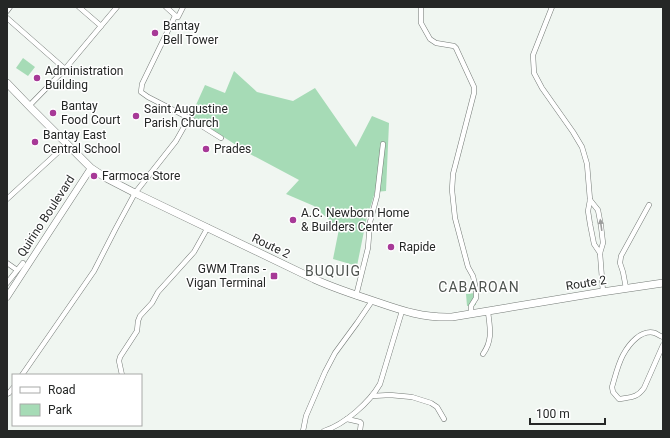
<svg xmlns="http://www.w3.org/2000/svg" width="670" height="438" viewBox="0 0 670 438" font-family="Roboto,sans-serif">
<rect width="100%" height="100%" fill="#f0f6f1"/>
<!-- green -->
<g fill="#a6dbb6">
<path d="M23,58L35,67L28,76L16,68Z"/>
<path d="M234,71L257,92L293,101L315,88L356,147L372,116L389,123L386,191L375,192L366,221L357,266L333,259L339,229L314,206L286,194L299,180L250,154L191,116L205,85L225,93Z"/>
<path d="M475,293L476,305L467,306L466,294Z"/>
</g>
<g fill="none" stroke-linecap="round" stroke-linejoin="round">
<!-- minor casing -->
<g stroke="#747a76" stroke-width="5.5">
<g id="minor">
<path d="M79,7L101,26"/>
<path d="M166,7L177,17H178L183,7"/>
<path d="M421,7V23L430,39L436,43L454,46L456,48L474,87V93L453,174L452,190L455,218L468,267L473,276L476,289V298L471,306V314"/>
<path d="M552,7L533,55L534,73L542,88L573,132L582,147L587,164L590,200L588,211L590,224L594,244L600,253"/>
<path d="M7,11L10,7"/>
<path d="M175,16L142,84L141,92L148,97L189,118L221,138"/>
<path d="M7,18L65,69"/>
<path d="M29,106L65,69L101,26L117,7"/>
<path d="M7,199L67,144"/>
<path d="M590,200L598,210L601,226L603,243L600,253L603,292"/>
<path d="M7,263L17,270"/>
<path d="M7,283L23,263"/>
<path d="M626,288L623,272L620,263L621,256L649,205"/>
<path d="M356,296L368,248L370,222L377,196L383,144"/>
<path d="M663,337C660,336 657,334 655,333C641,329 629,344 623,355C618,364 615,377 612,387L613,392L619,399C631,397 637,398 644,388L663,345"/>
<path d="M483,354C493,340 490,328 488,312"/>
<path d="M22,375L94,271L116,228L135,193L176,141L189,118"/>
<path d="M122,375L119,361L120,357L137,331L138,321L140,316L152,303L158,292L194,252L208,227"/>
<path d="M7,394L9,393L13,388"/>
<path d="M372,396L390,395L412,397L431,403L437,407L444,419"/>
<path d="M347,419L360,422L361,423L360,431"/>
<path d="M303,431L306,416L325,372L335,353L357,323L372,301"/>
<path d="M324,431C345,424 369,403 380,384L402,311"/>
</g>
</g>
<!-- secondary casing -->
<g stroke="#747a76" stroke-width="7">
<path id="secondary" d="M7,297L91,168"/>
</g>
<!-- trunk casing -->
<g stroke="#747a76" stroke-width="8">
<path id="trunk" d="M7,83L32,109L91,168L106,178L135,193L314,279C334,288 355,295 377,302C403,311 424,318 452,317L602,292L663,283"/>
</g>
<!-- minor -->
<use href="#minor" stroke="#fff" stroke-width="4.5"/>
<!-- secondary -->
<use href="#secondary" stroke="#fff" stroke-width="6"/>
<!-- trunk -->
<use href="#trunk" stroke="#fff" stroke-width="7"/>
</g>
<!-- one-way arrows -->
<defs><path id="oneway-solid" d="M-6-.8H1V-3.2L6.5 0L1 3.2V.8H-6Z"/></defs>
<use fill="#9d9e9d" href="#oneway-solid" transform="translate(601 225) rotate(-98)"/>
<!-- markers -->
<g fill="#a73997" stroke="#fff" stroke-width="1.5">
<circle cx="155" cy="33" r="4"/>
<circle cx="37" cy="78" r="4"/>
<circle cx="53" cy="113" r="4"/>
<circle cx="136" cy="116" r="4"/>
<circle cx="35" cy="142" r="4"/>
<circle cx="206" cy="149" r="4"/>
<circle cx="94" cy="176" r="4"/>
<circle cx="293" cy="220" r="4"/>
<circle cx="391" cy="247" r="4"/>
<rect x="270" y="272" width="8" height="8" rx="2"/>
</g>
<g text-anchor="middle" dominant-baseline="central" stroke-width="3" stroke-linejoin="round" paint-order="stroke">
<!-- poi labels -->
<g font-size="12" fill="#252726" stroke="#fff" text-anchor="start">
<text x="163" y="26">Bantay<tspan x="163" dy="14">Bell Tower</tspan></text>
<text x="45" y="71">Administration<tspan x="45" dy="14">Building</tspan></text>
<text x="61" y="106">Bantay<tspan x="61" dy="14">Food Court</tspan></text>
<text x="144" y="109">Saint Augustine<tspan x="144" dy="14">Parish Church</tspan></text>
<text x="43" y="135">Bantay East<tspan x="43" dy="14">Central School</tspan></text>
<text x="214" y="149">Prades</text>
<text x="102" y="176">Farmoca Store</text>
<text x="301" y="213">A.C. Newborn Home<tspan x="301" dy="14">&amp; Builders Center</tspan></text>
<text x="399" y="247">Rapide</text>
<text x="266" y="269" text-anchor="end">GWM Trans -<tspan x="266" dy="14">Vigan Terminal</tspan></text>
</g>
<!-- street labels -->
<g font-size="12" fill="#252726" stroke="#fff">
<text transform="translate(46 216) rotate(-57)">Quirino Boulevard</text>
<text transform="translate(271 246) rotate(26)">Route 2</text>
<text transform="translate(586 283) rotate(-9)">Route 2</text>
</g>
<!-- quarter labels -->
<g font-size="14" letter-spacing="1" fill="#4e534f" stroke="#fff">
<text x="333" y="271">BUQUIG</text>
<text x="479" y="287">CABAROAN</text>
</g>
</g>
<!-- border -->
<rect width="670" height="438" fill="none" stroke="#252726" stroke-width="16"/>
<!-- legend -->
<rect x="12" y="374" width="130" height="52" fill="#ffffff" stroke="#a8a9a8"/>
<rect x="20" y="387" width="20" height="6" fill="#ffffff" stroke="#a8a9a8"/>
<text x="48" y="394" font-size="12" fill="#252726">Road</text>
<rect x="20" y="404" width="20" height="12" fill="#a6dbb6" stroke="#a8a9a8"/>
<text x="48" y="414" font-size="12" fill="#252726">Park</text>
<!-- scale -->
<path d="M530 418v6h75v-6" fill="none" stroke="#252726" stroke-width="2"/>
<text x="536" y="418" font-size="12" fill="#252726" stroke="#ffffff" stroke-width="3" paint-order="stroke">100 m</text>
</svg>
